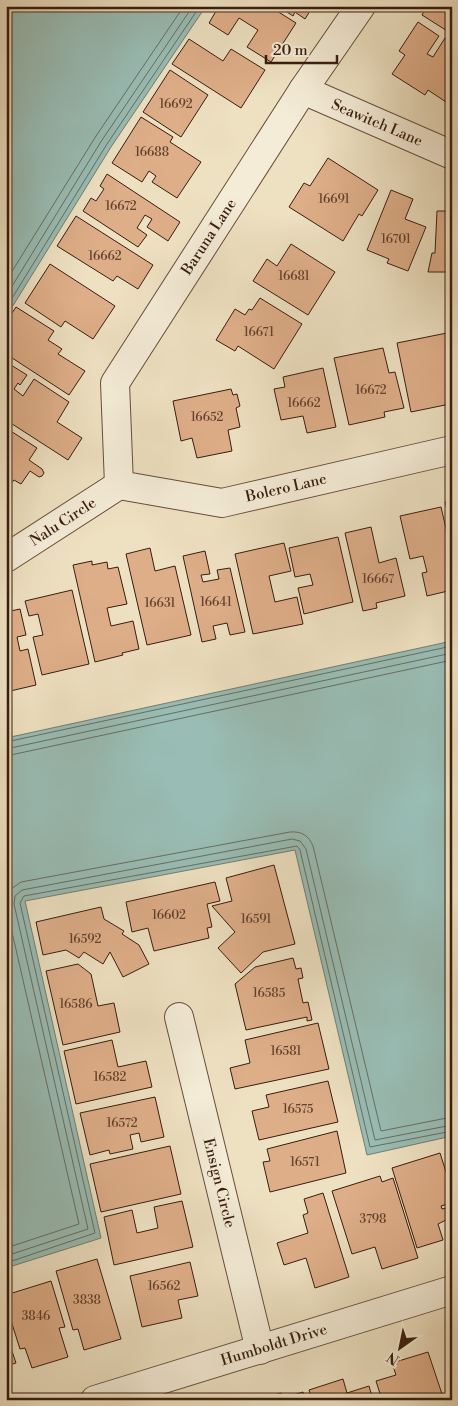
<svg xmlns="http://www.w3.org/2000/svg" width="458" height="1406" viewBox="0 0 458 1406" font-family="'Libre Bodoni',serif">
<rect width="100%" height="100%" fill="#eee1c2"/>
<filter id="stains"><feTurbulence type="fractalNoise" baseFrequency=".004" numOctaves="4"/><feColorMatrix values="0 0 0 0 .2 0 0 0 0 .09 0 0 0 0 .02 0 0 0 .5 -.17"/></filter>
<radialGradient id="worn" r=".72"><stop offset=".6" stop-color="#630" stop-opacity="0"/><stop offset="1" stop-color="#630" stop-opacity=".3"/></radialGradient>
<!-- water -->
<g fill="#99bdb5" stroke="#727d72">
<path d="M6,6H206L111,147L6,317Z"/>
<path d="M452,641V1136L367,1155L295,850L25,901L101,1238L6,1268V738Z"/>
</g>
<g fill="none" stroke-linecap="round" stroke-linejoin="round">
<!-- shore -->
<g stroke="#686d62" stroke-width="1">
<path d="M6,281L96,136L184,6"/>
<path d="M6,296L102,140L193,6"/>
<path d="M6,308L107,144L200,6"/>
<path d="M6,742L452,646"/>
<path d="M6,749L452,653"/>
<path d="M6,756L452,660"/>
<path d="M6,898L11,889L21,882L290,832C302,831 309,836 313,846L381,1131L452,1117"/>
<path d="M6,906L79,1224L6,1248"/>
<path d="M6,1256L88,1229L14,904L15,896L22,890L292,839L300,841L306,849L375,1140L452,1125"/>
<path d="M6,1263L95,1233L20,903L24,896L297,846L300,850L370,1147L452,1131"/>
</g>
</g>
<!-- building -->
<g fill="#deae89" stroke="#381d0e">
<path d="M269,6L296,23L271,62L247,47L258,30L239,18L228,35L209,23L219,6Z"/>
<path d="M278,6H313L305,19L295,12L293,16Z"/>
<path d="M427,6H452V34L422,15Z"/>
<path d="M418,22L439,36L427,54L433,57L445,38L452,42V106L428,90L425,95L392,74L405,55L399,51Z"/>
<path d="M189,39L223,61L231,49L265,70L241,108L172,64Z"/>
<path d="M170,70L208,95L181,137L143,112Z"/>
<path d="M141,117L173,137L170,142L201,162L177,198L152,182L156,176L149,171L142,182L112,163Z"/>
<path d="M328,158L378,190L362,216L359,214L343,241L289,207L304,183L310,186Z"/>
<path d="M107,174L180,222L168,241L147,227L152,219L145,215L137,228L147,235L138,247L83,211L91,198L96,201L104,189L100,186Z"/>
<path d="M391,190L413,199L405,219L426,227L408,271L387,263L389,259L367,250Z"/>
<path d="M437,211H452V272H428L432,253H435Z"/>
<path d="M76,216L153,265L138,289L117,276L113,281L57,246Z"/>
<path d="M291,244L335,272L308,315L253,281L267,259L277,266Z"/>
<path d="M50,264L115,306L93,339L65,321L61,327L25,303Z"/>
<path d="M260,298L302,324L274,369L238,346L235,351L216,340L235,309L245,315L249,309L252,310Z"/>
<path d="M16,307L54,331L48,340L62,349L58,354L85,371L69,395L6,354V322Z"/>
<path d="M452,332V384L446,385L450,404L411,412L397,343Z"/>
<path d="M383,348L389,373L395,372L404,408L384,412L385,417L349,425L334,358Z"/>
<path d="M6,362L27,375L20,385L18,383L14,389L23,396L34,379L69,402L57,422L82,438L68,460L6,420Z"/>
<path d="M323,368L336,427L307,433L303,416L281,420L274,389L285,387L283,377Z"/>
<path d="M231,389L233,395L237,394L240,406L236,408L240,427L228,430L232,451L197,458L192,438L181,441L173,401Z"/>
<path d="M6,428L37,448L29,460L42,469L44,473L42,476L39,477L30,471L21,484L14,480L10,485L6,483Z"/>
<path d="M452,500V531L445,502Z"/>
<path d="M441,507L452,554V590L427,596L422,573L427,572L423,556L410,559L400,516Z"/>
<path d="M371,527L379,563L396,558L405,596L376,603L377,608L363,611L345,533Z"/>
<path d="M338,537L353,602L304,614L298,588L313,585L310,574L295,577L289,548Z"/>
<path d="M284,543L291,571L269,576L275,602L297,597L303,624L253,634L235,554Z"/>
<path d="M150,548L155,571L175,566L191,635L147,645L126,554Z"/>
<path d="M205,551L210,574L201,575L203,582L219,579L217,570L230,568L245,632L230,635L227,623L213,626L216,639L202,642L183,556Z"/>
<path d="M92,561V565L107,562L108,569L118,567L127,604L107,608L111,626L133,621L139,649L122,653L123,655L95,662L73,565Z"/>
<path d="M72,590L89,664L42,675L33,637L43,635L38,614L29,616L25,601Z"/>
<path d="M20,609L26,635L17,637L20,651L28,649L36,685L6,692V612Z"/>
<path d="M274,865L295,944L263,952L241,973L218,948L235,932L212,906L232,901L226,878Z"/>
<path d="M215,882L220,901L207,904L212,927L207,928L209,938L154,951L148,928L132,932L126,902Z"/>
<path d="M101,907L104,919L124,931L122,934L139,945L149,964L123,977L110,952L103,964L84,952L79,958L66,950L43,955L36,922Z"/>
<path d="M293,958L296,969L301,968L303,978L298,979L303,1003L308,1002L312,1020L307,1021V1017L246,1030L235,984L255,967Z"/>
<path d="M78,964L91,974L98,1006L114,1003L120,1032L63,1045L46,971Z"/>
<path d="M318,1023L329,1069L235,1089L230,1068L250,1063L245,1040Z"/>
<path d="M112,1040L118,1067L146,1061L152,1087L76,1104L64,1051Z"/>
<path d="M328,1081L338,1122L259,1140L252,1111L269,1107L266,1095Z"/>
<path d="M155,1097L164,1137L141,1142L139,1133L130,1135L133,1149L110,1154L109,1150L90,1155L80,1113Z"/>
<path d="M337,1131L346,1173L270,1192L263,1162L270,1161L267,1149Z"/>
<path d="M170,1146L181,1194L101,1212L90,1164Z"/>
<path d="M440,1153L452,1191V1203L441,1206L442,1209L446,1208L450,1218L438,1224L443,1240L417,1248L392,1168Z"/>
<path d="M380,1176L382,1182L393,1178L418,1258L382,1269L375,1247L352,1254L332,1191Z"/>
<path d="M323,1193L349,1277L315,1288L306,1258L284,1265L277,1243L308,1233L303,1215L308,1213L304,1199Z"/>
<path d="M182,1201L193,1247L114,1265L104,1217L132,1210L137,1233L158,1228L154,1207Z"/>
<path d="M97,1259L121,1339L84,1350L78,1329L73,1330L56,1271Z"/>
<path d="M190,1262L198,1296L178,1300L182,1318L142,1327L130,1276Z"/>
<path d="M51,1281L65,1327L59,1328L68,1357L32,1368L25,1348L20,1349L6,1305V1295Z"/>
<path d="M6,1333L16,1363L6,1366Z"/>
<path d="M428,1352L444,1400H382L376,1381L396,1375L392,1363Z"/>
<path d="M343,1379L347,1393L369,1386L373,1400H312L309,1390Z"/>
<path d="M303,1392L305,1400H258L281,1393L283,1398Z"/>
</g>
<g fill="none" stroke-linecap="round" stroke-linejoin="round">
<!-- street casing -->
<g stroke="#664e3b" stroke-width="30">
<g id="street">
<path d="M303,90L452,155"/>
<path d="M119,485L115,383L303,90L361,6"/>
<path d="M119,485L222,503L452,450"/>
<path d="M6,558L119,485"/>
<path d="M179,1017L260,1350"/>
<path d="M95,1400L452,1290"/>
</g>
</g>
<!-- street -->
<use href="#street" stroke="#f4ecd7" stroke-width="28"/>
</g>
<g text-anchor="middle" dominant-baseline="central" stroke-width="4.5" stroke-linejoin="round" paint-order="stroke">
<!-- number labels -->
<g font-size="12" fill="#62412d">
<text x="176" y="104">16692</text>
<text x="152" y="152">16688</text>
<text x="334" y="199">16691</text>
<text x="121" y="206">16672</text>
<text x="396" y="239">16701</text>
<text x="105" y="256">16662</text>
<text x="294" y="276">16681</text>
<text x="259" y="332">16671</text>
<text x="371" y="390">16672</text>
<text x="304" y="403">16662</text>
<text x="207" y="417">16652</text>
<text x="378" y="579">16667</text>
<text x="216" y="602">16641</text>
<text x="160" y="603">16631</text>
<text x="169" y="915">16602</text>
<text x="256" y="919">16591</text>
<text x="85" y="939">16592</text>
<text x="269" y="993">16585</text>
<text x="76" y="1004">16586</text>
<text x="286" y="1051">16581</text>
<text x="110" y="1077">16582</text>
<text x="298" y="1109">16575</text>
<text x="122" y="1123">16572</text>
<text x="305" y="1162">16571</text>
<text x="373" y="1219">3798</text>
<text x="164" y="1286">16562</text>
<text x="87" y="1300">3838</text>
<text x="36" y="1316">3846</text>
</g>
<!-- street labels -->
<g font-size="15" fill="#381d0e" stroke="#f4ecd7">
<text transform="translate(377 123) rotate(23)">Seawitch Lane</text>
<text transform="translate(209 237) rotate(-57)">Baruna Lane</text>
<text transform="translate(286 488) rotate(-13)">Bolero Lane</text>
<text transform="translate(63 522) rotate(-33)">Nalu Circle</text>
<text transform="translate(219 1183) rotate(76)">Ensign Circle</text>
<text transform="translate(274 1345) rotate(-17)">Humboldt Drive</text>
</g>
</g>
<!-- margin -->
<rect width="458" height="1406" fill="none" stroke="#eee1c2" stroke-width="25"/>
<rect x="8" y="8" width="443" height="1391" fill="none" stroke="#381d0e" stroke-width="2.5"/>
<rect x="12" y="12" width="433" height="1381" fill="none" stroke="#381d0e"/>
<!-- north arrow -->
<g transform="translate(400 1348) rotate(213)" stroke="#f4ecd7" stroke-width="4" paint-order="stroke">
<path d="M0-4L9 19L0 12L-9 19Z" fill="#381d0e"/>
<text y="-8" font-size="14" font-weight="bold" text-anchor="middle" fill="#381d0e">N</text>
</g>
<!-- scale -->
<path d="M266 55v8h71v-8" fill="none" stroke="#381d0e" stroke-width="2.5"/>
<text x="273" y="55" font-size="15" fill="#381d0e" stroke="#f4ecd7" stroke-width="4" paint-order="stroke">20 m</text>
<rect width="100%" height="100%" filter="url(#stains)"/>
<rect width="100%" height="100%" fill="url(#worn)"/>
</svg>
